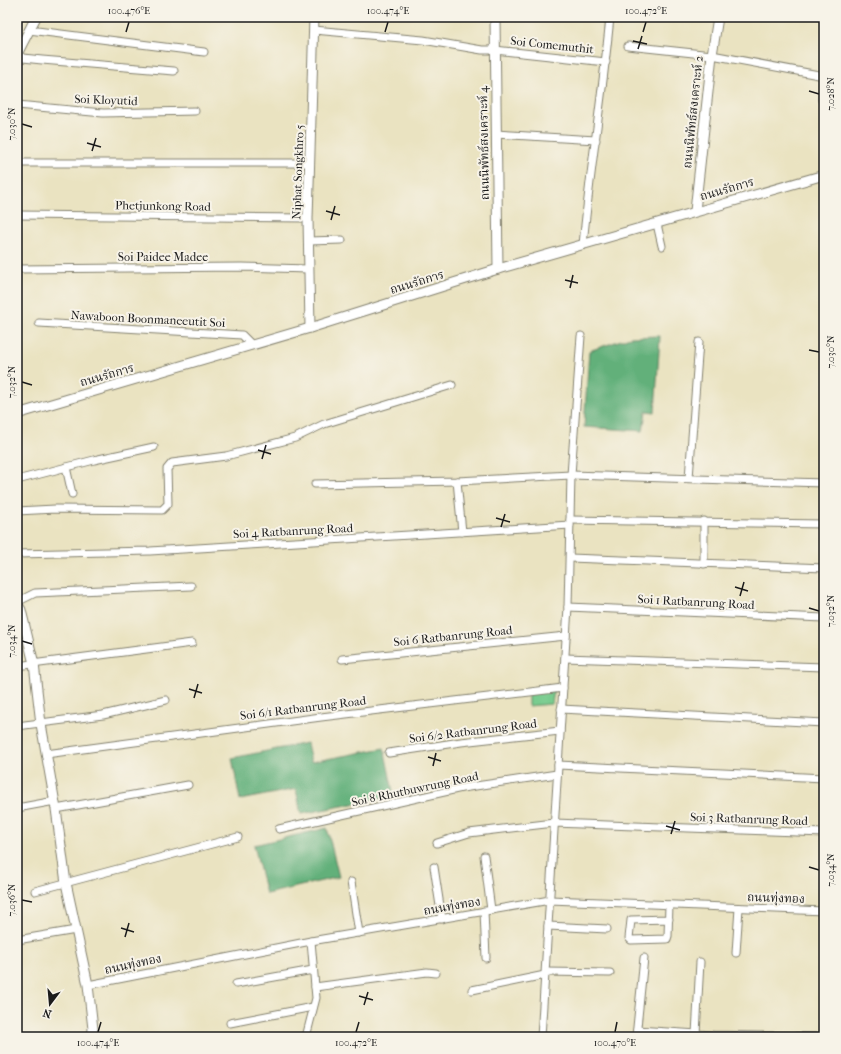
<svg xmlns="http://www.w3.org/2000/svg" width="841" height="1054" viewBox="0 0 841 1054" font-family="'IM FELL French Canon','Noto Serif Thai',serif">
  <rect width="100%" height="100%" fill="#f7f3e8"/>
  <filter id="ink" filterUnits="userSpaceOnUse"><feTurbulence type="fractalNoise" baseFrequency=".025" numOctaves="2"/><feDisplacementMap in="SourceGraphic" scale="8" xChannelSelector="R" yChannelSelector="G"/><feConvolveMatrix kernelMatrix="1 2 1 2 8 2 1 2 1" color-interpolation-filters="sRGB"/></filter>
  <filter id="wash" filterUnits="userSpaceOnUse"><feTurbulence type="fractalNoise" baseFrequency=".012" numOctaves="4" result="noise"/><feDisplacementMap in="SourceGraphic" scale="16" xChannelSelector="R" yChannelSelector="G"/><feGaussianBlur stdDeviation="0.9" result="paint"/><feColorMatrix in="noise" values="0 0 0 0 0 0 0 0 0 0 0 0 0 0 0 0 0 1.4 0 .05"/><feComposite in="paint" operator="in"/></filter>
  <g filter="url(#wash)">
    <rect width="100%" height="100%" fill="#eae3c1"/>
    <path fill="#79cc8f" stroke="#4a7456" d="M554,690L552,704L528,706V693Z"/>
    <g fill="#62b07a" stroke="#3f664b">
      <path d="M660,336L655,412L646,411L643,431L584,427L589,351L630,337Z"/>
      <path d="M307,743L311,762L384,748L394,796L301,814L296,789L240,800L232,758Z"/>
      <path d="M327,828L339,877L266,894L254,845Z"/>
    </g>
  </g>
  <g filter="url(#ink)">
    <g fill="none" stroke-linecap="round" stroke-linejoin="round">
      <defs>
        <g id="minor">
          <path d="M29,30L204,52"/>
          <path d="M314,30L423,40L482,50H495L606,62"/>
          <path d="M628,46L712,55L824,76"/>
          <path d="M17,54L23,58L42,60L174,71"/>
          <path d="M823,76L822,100L824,102"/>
          <path d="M17,105L103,113L195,111"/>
          <path d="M496,134L596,140"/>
          <path d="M17,163H310"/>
          <path d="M17,215L308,218"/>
          <path d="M657,224L662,246"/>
          <path d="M309,241L342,240"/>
          <path d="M583,245C590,169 603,93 610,17"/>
          <path d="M17,269L242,267L308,269"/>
          <path d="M39,323L242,335L252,345"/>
          <path d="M66,467L72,494"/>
          <path d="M689,478L699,342"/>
          <path d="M17,480L94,460L154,447"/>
          <path d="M457,481L462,532"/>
          <path d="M315,484L457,481L571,475L824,483"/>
          <path d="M17,511L55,509L162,510L168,504L167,469L172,463L226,456L295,438L324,424L452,385"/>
          <path d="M570,520L824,524"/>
          <path d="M17,554L150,551L570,525"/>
          <path d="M570,558L824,568"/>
          <path d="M704,564V521"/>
          <path d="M17,602L35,593L191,586"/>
          <path d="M568,607L824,618"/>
          <path d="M565,658L824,667"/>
          <path d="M342,659L566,636"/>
          <path d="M17,666L192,643"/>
          <path d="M561,709L824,723"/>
          <path d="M17,726L103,715L166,700"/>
          <path d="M389,753L461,742L560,731"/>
          <path d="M46,754L321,717L563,688"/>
          <path d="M558,765L824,778"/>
          <path d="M17,808L55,801"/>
          <path d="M56,809L188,785"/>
          <path d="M279,829L462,788L557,774"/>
          <path d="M437,843L469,833L554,823L824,833"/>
          <path d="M484,856L491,910"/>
          <path d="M434,867L442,919"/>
          <path d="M351,882L359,933"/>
          <path d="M35,891L238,837"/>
          <path d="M484,911L486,958"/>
          <path d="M669,919L631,920L629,938L631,940L667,939L668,936L669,905"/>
          <path d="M548,926L607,929"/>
          <path d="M17,940L76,930"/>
          <path d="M736,953L739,908"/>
          <path d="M546,972L610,973"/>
          <path d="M236,984L313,970"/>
          <path d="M88,985L311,941L550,900L824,911"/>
          <path d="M315,987L427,972L436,973"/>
          <path d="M472,990L545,975"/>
          <path d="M230,1023L313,1007"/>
          <path d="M637,1030L713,1035L824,1037"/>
          <path d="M696,1034L700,962"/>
          <path d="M306,1037L316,998L311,941"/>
          <path d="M541,1037L568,607L571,475L581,336"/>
          <path d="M636,1037L644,958"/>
        </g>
        <g id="tertiary">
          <path d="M495,17L498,269"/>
          <path d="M17,54L36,17"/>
          <path d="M695,211L712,55L718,17"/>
          <path d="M310,328L308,218L314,17"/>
          <path d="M17,414L310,328L498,269L824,175"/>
          <path d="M17,603L21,610L34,664L41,724L56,809L66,883L88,985L93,1029L92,1037"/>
        </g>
      </defs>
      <use href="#minor" stroke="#83806e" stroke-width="9"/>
      <use href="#tertiary" stroke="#83806e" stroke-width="11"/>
      <use href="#minor" stroke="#fff" stroke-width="7"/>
      <use href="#tertiary" stroke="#fff" stroke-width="9"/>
    </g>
  </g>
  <path fill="none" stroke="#1c1c1c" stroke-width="1.5" d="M126,32L129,22M385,32L388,22M643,32L646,22M633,41L647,44M638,49L642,36M809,91L819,94M22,124L32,127M87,143L101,147M92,151L96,138M326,211L340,215M331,220L335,206M565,280L578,283M570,288L573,275M809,350L819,352M22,382L32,385M258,450L271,454M262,459L266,445M496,518L510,522M501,527L505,514M735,587L748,591M740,596L744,582M809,608L819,611M22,641L32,644M189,689L202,693M194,698L198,684M428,757L441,761M433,766L436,753M666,826L680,830M671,834L675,821M809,867L819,870M22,900L32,902M121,928L134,932M125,937L129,923M359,996L373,1000M364,1005L368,992M98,1032L101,1022M356,1032L359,1022M615,1032L617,1022"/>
  <g text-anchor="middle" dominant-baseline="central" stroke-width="4" stroke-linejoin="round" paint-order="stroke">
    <g font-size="12" fill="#1c1c1c" stroke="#f7f3e8">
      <text transform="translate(552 45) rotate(6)">Soi Comemuthit</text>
      <text transform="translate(106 100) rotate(2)">Soi Kloyutid</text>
      <text transform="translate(693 112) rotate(-84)">ถนนนิพัทธ์สงเคราะห์ 2</text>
      <text transform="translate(484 143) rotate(-91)">ถนนนิพัทธ์สงเคราะห์ 4</text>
      <text transform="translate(298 172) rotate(-88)">Niphat Songkhro 5</text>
      <text transform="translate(727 189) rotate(-16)">ถนนรัถการ</text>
      <text transform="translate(163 206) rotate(1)">Phetjunkong Road</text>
      <text x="163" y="257">Soi Paidee Madee</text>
      <text transform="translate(417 282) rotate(-17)">ถนนรัถการ</text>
      <text transform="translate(148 319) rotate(3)">Nawaboon Boonmaneeutit Soi</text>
      <text transform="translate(107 375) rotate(-16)">ถนนรัถการ</text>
      <text transform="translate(293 531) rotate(-3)">Soi 4 Ratbanrung Road</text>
      <text transform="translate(696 602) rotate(3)">Soi 1 Ratbanrung Road</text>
      <text transform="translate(453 636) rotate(-6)">Soi 6 Ratbanrung Road</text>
      <text transform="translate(303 708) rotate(-7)">Soi 6/1 Ratbanrung Road</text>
      <text transform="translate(473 731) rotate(-7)">Soi 6/2 Ratbanrung Road</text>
      <text transform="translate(415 789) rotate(-12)">Soi 8 Rhutbuwrung Road</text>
      <text transform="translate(749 819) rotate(2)">Soi 3 Ratbanrung Road</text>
      <text transform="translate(776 898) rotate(2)">ถนนทุ่งทอง</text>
      <text transform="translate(452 906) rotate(-10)">ถนนทุ่งทอง</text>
      <text transform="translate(133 964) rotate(-12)">ถนนทุ่งทอง</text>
    </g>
  </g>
  <rect width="841" height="1054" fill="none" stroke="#f7f3e8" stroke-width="44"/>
  <g transform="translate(50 1004) rotate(196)" stroke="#f7f3e8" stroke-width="3" paint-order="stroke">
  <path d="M0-3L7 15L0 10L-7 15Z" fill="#1c1c1c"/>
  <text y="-6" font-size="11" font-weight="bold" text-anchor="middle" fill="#1c1c1c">N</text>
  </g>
  <rect x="22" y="22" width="797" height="1010" fill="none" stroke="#1c1c1c" stroke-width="1.5"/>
  <g font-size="10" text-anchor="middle" fill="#1c1c1c">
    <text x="129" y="14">100.476°E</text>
    <text x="388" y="14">100.474°E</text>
    <text x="646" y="14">100.472°E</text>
    <text transform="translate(830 94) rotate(-90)" y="4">7.028°N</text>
    <text transform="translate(11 124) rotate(-90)" y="4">7.030°N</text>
    <text transform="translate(830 352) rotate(-90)" y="4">7.030°N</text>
    <text transform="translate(11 382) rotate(-90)" y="4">7.032°N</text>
    <text transform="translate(830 611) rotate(-90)" y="4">7.032°N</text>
    <text transform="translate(11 641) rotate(-90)" y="4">7.034°N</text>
    <text transform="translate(830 870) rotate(-90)" y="4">7.034°N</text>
    <text transform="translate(11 900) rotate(-90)" y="4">7.036°N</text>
    <text x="98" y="1046">100.474°E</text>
    <text x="356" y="1046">100.472°E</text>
    <text x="615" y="1046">100.470°E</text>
  </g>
</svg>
